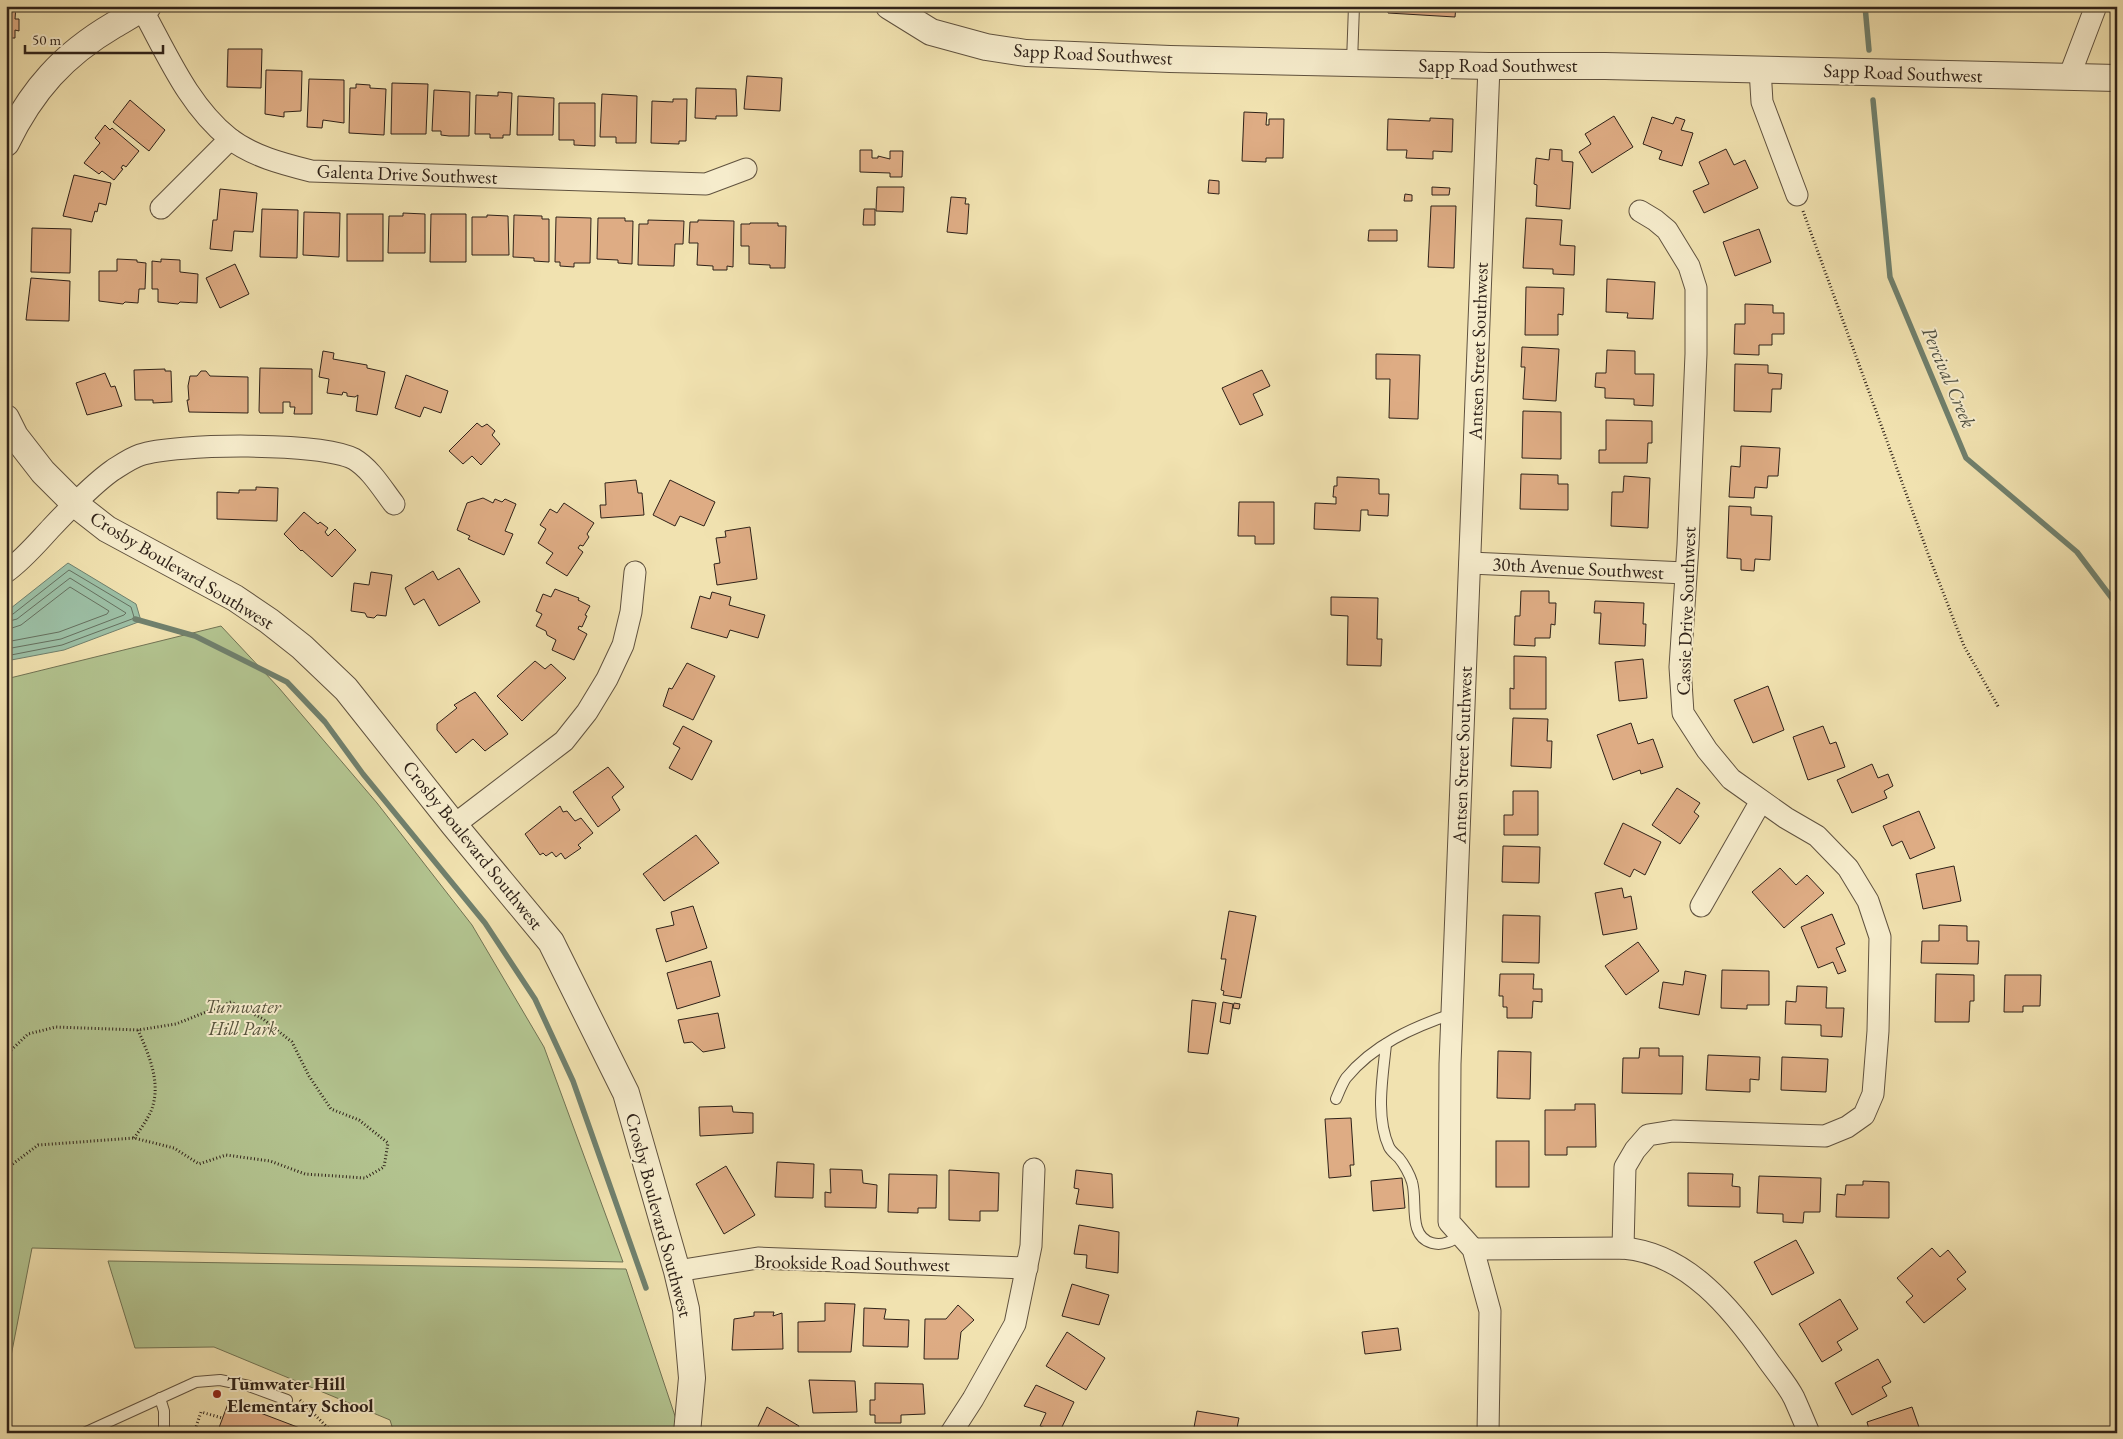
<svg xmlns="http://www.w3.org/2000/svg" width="2123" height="1439" viewBox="0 0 2123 1439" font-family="'EB Garamond',serif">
  <rect width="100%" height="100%" fill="#f1e2b0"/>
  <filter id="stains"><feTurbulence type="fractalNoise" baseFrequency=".004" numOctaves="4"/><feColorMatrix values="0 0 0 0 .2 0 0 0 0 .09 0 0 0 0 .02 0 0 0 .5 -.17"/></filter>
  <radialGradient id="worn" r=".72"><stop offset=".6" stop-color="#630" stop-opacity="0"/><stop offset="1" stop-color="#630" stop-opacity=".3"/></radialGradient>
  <g fill="#b3c490" stroke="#717354">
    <path d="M221,626L279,688L377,803L472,925L544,1047L623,1262L32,1248L6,1382V679Z"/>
    <path d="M108,1261L626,1269L679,1428L678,1433H394L390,1420L214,1347L135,1348Z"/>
  </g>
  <path fill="#9cbfa5" stroke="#70806d" d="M68,563L136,604L141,621L64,650L6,661V612Z"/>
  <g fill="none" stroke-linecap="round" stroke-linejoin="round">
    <g stroke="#66705f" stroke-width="1">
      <path d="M6,616L13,614L69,570L131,607L134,617L132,619L62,645L6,656"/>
      <path d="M6,622L17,619L70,578L126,613L124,615L61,639L6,649"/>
      <path d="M6,630L21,625L70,587L109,611L107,614L59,632L6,642"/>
    </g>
    <g stroke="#70806d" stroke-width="5.5">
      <path d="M1865,6L1869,50"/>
      <path d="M1873,100L1890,277L1966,458L2077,552L2117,605"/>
      <path d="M135,619L195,636L287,682L325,722L363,774L485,923L535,999L573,1081L646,1288"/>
      <path d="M2113,1433L2117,1423"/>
    </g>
  </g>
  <g fill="#deac84" stroke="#2f2219">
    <path d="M6,6H16L15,19H19V31L15,30V38H6Z"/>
    <rect x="1244" y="6" width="39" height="3"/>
    <path d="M1388,6H1456L1455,17L1388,13Z"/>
    <path d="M228,49H262L261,88L227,87Z"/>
    <path d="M266,70L302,71L301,111L284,112V117L265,114Z"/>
    <path d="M747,76L782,78L780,111L744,109Z"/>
    <path d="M309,79L344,80V123L323,120L322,128L307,127Z"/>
    <path d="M392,83L428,84L426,134H391Z"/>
    <path d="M356,84L370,85V88L386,89L384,135L349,133L350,88H356Z"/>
    <path d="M696,88L736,89L737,116H716V119L695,118Z"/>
    <path d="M434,90L470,92L469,136H449L441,135V131H432Z"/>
    <path d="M498,92L512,93L510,135H503V138H490V134H475L476,95L498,96Z"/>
    <path d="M602,94L637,96L636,143H616V137H600Z"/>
    <path d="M518,96L554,98L553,135H517Z"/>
    <path d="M673,99H687L686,141H679V144L651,143L652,101L673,102Z"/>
    <path d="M130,100L165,130L149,151L113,122Z"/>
    <path d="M559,103H595V146L574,145V140H559Z"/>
    <path d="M1244,112L1267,113L1266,125H1269V119H1284L1283,158H1266V162L1242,161Z"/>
    <path d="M1614,116L1633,147L1592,173L1579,152L1591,144L1585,134Z"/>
    <path d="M1652,117L1673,124L1676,117L1685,120L1681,130L1693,133L1682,166L1659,159L1662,151L1643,144Z"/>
    <path d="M1430,118L1453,119L1452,152L1433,151V159L1406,158L1407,150H1387L1388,119L1430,121Z"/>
    <path d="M105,125L110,130L112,128L139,151L126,167L123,165L121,168L123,169L114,180L102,171L99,174L84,163L100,143L95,138Z"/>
    <path d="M1550,149L1562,150V161L1573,162L1570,209L1536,206L1537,185L1534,184L1536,158L1549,160Z"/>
    <path d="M1726,149L1734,165L1745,160L1758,188L1704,213L1693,191L1709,184L1699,162Z"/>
    <path d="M860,150H872V158H878V156L890,159V151H903L902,177H890V173L860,172Z"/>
    <path d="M74,175L111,183L106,205L99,203L97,212L95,211L92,222L63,216Z"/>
    <path d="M1209,180L1219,181V194L1208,193Z"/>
    <path d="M877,187H904L903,212L876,211Z"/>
    <path d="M1432,187L1450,188L1449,195H1432Z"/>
    <path d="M220,189L257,193L253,232L234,231L232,251L210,249L213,220H217Z"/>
    <path d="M1405,194L1412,195V201H1404Z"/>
    <path d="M951,197L966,198L965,204H969L967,234L947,232Z"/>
    <path d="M1431,206H1456L1454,268L1428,267Z"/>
    <path d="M262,209L298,210L297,258L260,257Z"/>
    <path d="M864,209H875V225H863Z"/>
    <path d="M304,212L340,213L339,257L303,255Z"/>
    <path d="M403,213L425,214V253H388L389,216H403Z"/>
    <rect x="347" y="214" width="36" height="47"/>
    <path d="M431,214H466V262H430Z"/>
    <path d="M487,215L508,216L509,255H472V217H487Z"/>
    <path d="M514,215L542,216V219H549V262L534,261V258L513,257Z"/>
    <path d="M556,217L591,218L590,263H574V267L560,266V262H555Z"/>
    <path d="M598,218H625V221H633L632,264L618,263V260L597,259Z"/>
    <path d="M1526,218L1562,220L1560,245L1575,246L1574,275L1553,274V269L1523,268Z"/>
    <path d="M648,220L684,221L683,244H675L674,266L638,265L639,224H648Z"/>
    <path d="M698,220L734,221L733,267L727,266V270H713V266L697,265L698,243H689L690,222H698Z"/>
    <path d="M750,223H778V226H786L785,268H770V265L749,264V246H741V224H750Z"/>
    <path d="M32,228L71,229L70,273L31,272Z"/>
    <path d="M1759,229L1771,262L1735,276L1723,242Z"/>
    <path d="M1369,230H1397V241H1368Z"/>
    <path d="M117,259L137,260V262L146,263L145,289H139L138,303L125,302L123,304L99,301V271H117Z"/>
    <path d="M161,259L180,260V272L198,274L197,303L180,302L178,304L158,302V289H152V261L161,262Z"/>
    <path d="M235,264L249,294L220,308L206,278Z"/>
    <path d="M31,278L70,281L69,321L26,320Z"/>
    <path d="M1607,279L1655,282L1653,319L1627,318L1628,313L1606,312Z"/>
    <path d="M1526,287L1564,288L1563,315L1558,314V335H1525Z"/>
    <path d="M1745,304L1773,305V313H1784V334H1772V345H1759V355L1734,354L1735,324H1745Z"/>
    <path d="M1522,347L1559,349L1556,401L1523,399L1525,367H1521Z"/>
    <path d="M1607,350L1635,351V374H1654L1653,406L1634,405V399L1605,398V388L1595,387L1596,373H1606Z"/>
    <path d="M323,351L334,353L333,359L367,365V368L385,372L377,415L356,411L358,395L355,397L347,396V393L343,392L342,395L327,393L329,379L319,377Z"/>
    <path d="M1376,354L1420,355L1418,419L1389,418L1390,379H1376Z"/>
    <path d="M1735,364L1768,365V373L1782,374L1781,389H1772L1771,412L1734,411Z"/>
    <path d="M260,368L312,369V414H294L295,407H290V402H283V413H260L259,411Z"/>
    <path d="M165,369V371H171L172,402L153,403V400H135L134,370Z"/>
    <path d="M1262,370L1270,386L1253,394L1263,415L1240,425L1222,388Z"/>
    <path d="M201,371H206L210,376L248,377V413L189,412L187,400H189L188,386L190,376H197Z"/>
    <path d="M105,373L111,387L115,386L122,406L87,415L76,383Z"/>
    <path d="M406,375L448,391L441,413L424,407L420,417L395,408Z"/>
    <path d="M1523,411L1561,412V459L1522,458Z"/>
    <path d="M1606,420L1652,421V443H1648L1647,463H1599V450H1606Z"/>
    <path d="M477,423L482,427L487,424L495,431L492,435L500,444L481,465L472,456L463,464L449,451Z"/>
    <path d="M1741,446L1780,448L1778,476H1768L1767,488L1755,487L1754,498L1729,497L1731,466L1740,467Z"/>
    <path d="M1521,474L1558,475V484H1568V510L1520,509Z"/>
    <path d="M1624,476L1650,478L1648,528L1611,526L1612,492H1623Z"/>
    <path d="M1337,477L1379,479V494H1389L1388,516L1368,515V510H1361L1360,531L1314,529L1315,503L1336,504V497H1333L1334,486H1337Z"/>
    <path d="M636,480L638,493H642L644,515L601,518L600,505H606L605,483Z"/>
    <path d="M670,480L715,502L704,526L680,516L675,526L653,515Z"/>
    <path d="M256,487L278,488L277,521L217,519V492L239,493V490H256Z"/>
    <path d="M483,498L493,503L495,499L502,502L505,499L516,504L505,531L513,534L504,555L468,539L470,536L457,530L467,503Z"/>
    <path d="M1239,502H1274V544H1255V536H1238Z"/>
    <path d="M564,503L594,523L587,534L589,537L583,546L580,545L578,548L583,552L567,576L546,563L553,553L538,543L546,529L540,525L550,509L557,513Z"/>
    <path d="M1729,506L1751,507V515L1772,516L1770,560L1755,559L1754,571L1741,570V559L1727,558Z"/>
    <path d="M304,512L318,524L320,522L328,528L325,532L328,536L335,529L356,550L332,577L302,550L301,551L284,534Z"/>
    <path d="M750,527L757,579L717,585L714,564L720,563L716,538L726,537L725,531Z"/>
    <path d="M459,568L480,602L439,626L424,599L414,605L405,588L433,571L438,580Z"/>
    <path d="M371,572L392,575L386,616L377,615L374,618L367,617L365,613L351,611L354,583L369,585Z"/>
    <path d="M555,589L579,598L578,600L590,606L585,615L587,616L582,627L579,626L578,629L587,634L574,660L552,650L556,640L547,635L546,631L536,626L542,614L536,611L543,594L551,597Z"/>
    <path d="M1521,591H1549V603H1556L1555,625L1551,624L1550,638H1535V646L1514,645L1515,616H1520Z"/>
    <path d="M712,592L731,597L729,605L765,615L758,638L730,630L727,638L691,628L700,596L710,599Z"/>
    <path d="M1331,597L1378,598L1377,639H1382L1381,666L1347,665L1348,616L1331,615Z"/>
    <path d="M1595,601L1644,603L1643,624H1646L1645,646L1599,644L1601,613H1594Z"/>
    <path d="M1514,656L1546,657V709H1510V688L1514,689Z"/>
    <path d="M1643,659L1647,698L1619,701L1615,662Z"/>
    <path d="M535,661L545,669L551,664L566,678L522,721L497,696Z"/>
    <path d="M687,663L715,676L693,720L663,706L669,688L672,689Z"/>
    <path d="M1768,686L1784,730L1753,743L1734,700Z"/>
    <path d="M475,692L508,734L485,751L473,739L456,753L437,730V724L457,708L454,705Z"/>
    <path d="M1513,718L1548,719L1547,741H1552L1551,768L1511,766Z"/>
    <path d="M1631,723L1638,744L1653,739L1663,767L1641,774L1640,770L1613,780L1597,735Z"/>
    <path d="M683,726L712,741L692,780L669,768L680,748L673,744Z"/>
    <path d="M1823,726L1830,744L1836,742L1845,767L1808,780L1793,737Z"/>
    <path d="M1872,764L1878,778L1888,774L1893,786L1884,791L1887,798L1852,813L1837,780Z"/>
    <path d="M608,767L624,787L612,797L620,810L598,827L573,792Z"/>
    <path d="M1677,788L1700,803L1694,812L1699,816L1680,844L1652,825Z"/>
    <path d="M1513,791H1538V835H1504V815H1513Z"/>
    <path d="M560,806L563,812L567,811L575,821L581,818L593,833L578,845L581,848L565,859L561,853L556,857L552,852L546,856L543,853L540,855L525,834Z"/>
    <path d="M1919,811L1935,848L1910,859L1902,841L1892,846L1883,826Z"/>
    <path d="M1623,823L1661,842L1645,875L1634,869L1630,877L1604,864Z"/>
    <path d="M696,835L719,863L664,901L643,874Z"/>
    <path d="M1503,846L1540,847L1539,883L1502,882Z"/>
    <path d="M1954,866L1961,901L1923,909L1916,874Z"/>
    <path d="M1780,868L1796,885L1807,875L1824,893L1784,928L1752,892Z"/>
    <path d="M1622,888L1624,898L1631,896L1637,929L1603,935L1595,893Z"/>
    <path d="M693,906L707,948L666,962L656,929L674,925L671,912Z"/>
    <path d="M1229,911L1256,916L1241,998L1223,995L1224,991L1221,990L1226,959H1221Z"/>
    <path d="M1832,914L1845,944L1836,948L1846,971L1838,974L1833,962L1818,968L1801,927Z"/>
    <path d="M1503,915L1540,916L1539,963L1502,962Z"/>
    <path d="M1939,925L1967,926V941H1979L1978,964L1921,963L1922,941H1939Z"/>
    <path d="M1638,942L1659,971L1626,995L1605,966Z"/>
    <path d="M711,961L720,996L677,1009L667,973Z"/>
    <path d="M1722,970L1769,971V1005H1747V1009L1721,1008Z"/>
    <path d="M1685,971L1706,975L1699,1015L1659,1008L1663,982L1683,985Z"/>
    <path d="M1500,974H1534L1533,989H1542V1002L1533,1001L1532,1018H1507V1007H1503V996H1499Z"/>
    <path d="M1936,974L1974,975V1001H1970L1969,1022H1935Z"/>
    <path d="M2005,975H2041L2040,1006H2023V1012H2004Z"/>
    <path d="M1797,986L1827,987L1826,1008H1844L1842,1037L1821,1036V1025L1785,1024L1786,1001L1796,1002Z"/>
    <path d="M1192,1000L1216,1003L1208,1054L1188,1052Z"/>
    <path d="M1223,1002L1233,1004L1230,1024L1220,1022Z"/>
    <path d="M1234,1003L1240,1004L1239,1009L1233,1008Z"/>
    <path d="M718,1013L725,1048L703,1052L692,1042L684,1043L678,1020Z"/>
    <path d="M1640,1048H1659V1056H1683L1682,1094L1622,1093L1623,1058H1639Z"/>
    <path d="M1498,1051L1531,1052L1530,1099L1497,1098Z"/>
    <path d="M1708,1055L1760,1057L1759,1080L1750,1079V1092L1706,1090Z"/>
    <path d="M1782,1057L1828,1059L1826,1092L1781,1090Z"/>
    <path d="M1575,1104H1595L1596,1147H1567V1155H1545V1110H1575Z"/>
    <path d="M732,1106L733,1112L753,1113V1133L700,1136L699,1107Z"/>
    <path d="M1351,1118L1354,1165H1350L1351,1176L1329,1178L1325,1119Z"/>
    <rect x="1496" y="1141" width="33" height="46"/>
    <path d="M777,1162L814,1164L813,1198L775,1197Z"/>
    <path d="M726,1166L755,1215L724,1234L696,1184Z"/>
    <path d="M830,1169L862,1170L863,1183L877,1185L876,1208L825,1207V1192L831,1193Z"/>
    <path d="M949,1170L999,1173L998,1211H980V1221L949,1220Z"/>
    <path d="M1076,1170L1112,1174L1113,1208L1076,1204L1079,1189L1074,1188Z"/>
    <path d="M1688,1173L1733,1174L1732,1186L1740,1187V1207L1688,1206Z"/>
    <path d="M889,1174L937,1175L936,1208H918V1213L888,1212Z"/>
    <path d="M1759,1176L1821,1178L1820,1212H1804L1803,1223L1783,1222V1214L1757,1213Z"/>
    <path d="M1402,1178L1405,1208L1373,1211L1371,1181Z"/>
    <path d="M1863,1181L1889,1182V1218L1836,1217L1837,1194L1845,1195L1846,1185H1863Z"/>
    <path d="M1079,1225L1119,1232L1118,1273L1086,1268L1087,1255L1074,1254Z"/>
    <path d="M1796,1240L1814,1273L1772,1295L1754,1262Z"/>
    <path d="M1932,1248L1940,1257L1948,1250L1966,1272L1957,1279L1966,1289L1924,1323L1906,1302L1913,1296L1897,1278Z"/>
    <path d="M1072,1284L1109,1295L1099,1325L1062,1316Z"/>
    <path d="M1840,1299L1858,1329L1837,1342L1842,1350L1822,1362L1799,1324Z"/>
    <path d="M825,1303L855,1304L851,1352H798V1322L825,1321Z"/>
    <path d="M958,1305L974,1320L961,1332L958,1359H924L925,1319H946Z"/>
    <path d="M864,1308L886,1309L884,1319L909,1320L908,1347L863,1346Z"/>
    <path d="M754,1312H774L773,1316L782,1313L783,1349L732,1350L734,1319L754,1316Z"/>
    <path d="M1398,1328L1401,1350L1365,1354L1362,1332Z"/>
    <path d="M1067,1332L1105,1358L1086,1390L1046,1366Z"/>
    <path d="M1878,1359L1891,1382L1882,1387L1887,1396L1852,1415L1835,1383Z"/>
    <path d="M809,1380L855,1381L857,1412L813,1413Z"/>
    <path d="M875,1383L923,1384L925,1414L901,1415V1423H875V1415H870V1400H875Z"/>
    <path d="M1036,1385L1074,1402L1059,1433L1040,1426L1046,1413L1024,1406Z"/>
    <path d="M229,1401L313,1433H217Z"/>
    <path d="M767,1407L799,1426L796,1433H755Z"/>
    <path d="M1912,1407L1920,1430L1918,1433H1870L1867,1422Z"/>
    <path d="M1197,1411L1239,1418L1236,1433H1193Z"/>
  </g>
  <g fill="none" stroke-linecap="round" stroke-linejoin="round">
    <defs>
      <g id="service">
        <path d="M1352,62L1354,6"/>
        <path d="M1386,1044C1383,1076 1375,1116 1389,1147C1391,1151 1396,1155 1399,1158C1404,1164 1410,1175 1412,1182C1418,1201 1407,1236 1432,1243C1443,1246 1452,1241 1461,1235"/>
        <path d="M1336,1099C1339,1092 1342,1084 1346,1078C1373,1045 1413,1027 1452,1014"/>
        <path d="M160,1398L164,1411V1433"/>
        <path d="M84,1433L196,1382L220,1380L249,1386L287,1400"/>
      </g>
      <g id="minor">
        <path d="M142,9C167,54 188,105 229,138C252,156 283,164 311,171L706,184L746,169"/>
        <path d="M1760,69L1762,102L1797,195"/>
        <path d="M2069,77L2096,6"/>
        <path d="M161,208L230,139"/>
        <path d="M1470,563L1685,573"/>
        <path d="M6,572C24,559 37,543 52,527C69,509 93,484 113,470C121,465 131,458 140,455C175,443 322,442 354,459C371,469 383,490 394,504"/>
        <path d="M454,825L564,741L587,712L607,679L623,645L631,612L635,572"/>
        <path d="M1701,906L1761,801"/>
        <path d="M1623,1248L1625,1167L1635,1150L1648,1135L1673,1131L1825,1136L1847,1127L1864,1115L1873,1094L1878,1031L1880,937L1868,901L1848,868L1817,836L1786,818L1731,779L1707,750L1683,713L1680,667L1688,545L1696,354V288L1689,266L1667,230L1655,220L1640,211"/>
        <path d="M1473,1249L1623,1248C1687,1253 1733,1310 1767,1359C1776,1372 1787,1384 1794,1398C1799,1409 1804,1421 1809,1433"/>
        <path d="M677,1271L758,1258L1027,1268"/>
        <path d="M951,1433L973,1399L1015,1324L1031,1246L1034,1169"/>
        <path d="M1488,1433L1490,1311L1473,1249L1449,1222L1450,1064L1489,66"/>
      </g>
      <g id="tertiary">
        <path d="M889,6L931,32L986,47L1026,53L1170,59L1489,66H1605L2117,78"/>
        <path d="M6,143C32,90 63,55 114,25C125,19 136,11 148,6"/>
        <path d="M6,418L15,436L43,472L75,504L107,529L235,598L269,621L302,647L346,689L454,825L551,942L626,1093L677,1271L686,1309L692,1378L687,1433"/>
      </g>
    </defs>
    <use href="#service" stroke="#60523f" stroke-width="12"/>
    <use href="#minor" stroke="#60523f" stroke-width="23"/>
    <use href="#tertiary" stroke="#60523f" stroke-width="28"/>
    <g stroke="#2f2219" stroke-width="3" stroke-dasharray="1 2.5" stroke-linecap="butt">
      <path d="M1803,211L1930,559L1964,646L1999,708"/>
      <path d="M6,1055L28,1034L56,1027L138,1030L176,1024L231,1002L263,1019L292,1042L309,1076L331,1109L359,1120L388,1143L384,1167L365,1178L305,1174L270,1161L226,1155L199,1164L174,1148L134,1138L38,1145L6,1169"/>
      <path d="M134,1138C140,1130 147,1120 151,1111C162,1084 149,1055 138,1030"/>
      <path d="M300,1400L333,1433"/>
      <path d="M194,1433L201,1412L222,1418"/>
    </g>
    <use href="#service" stroke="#f6eccc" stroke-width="10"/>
    <use href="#minor" stroke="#f6eccc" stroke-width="21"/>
    <use href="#tertiary" stroke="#f6eccc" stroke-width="26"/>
  </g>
  <circle fill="#8f2418" stroke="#f6eccc" stroke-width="2" cx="217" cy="1394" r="5"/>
  <g text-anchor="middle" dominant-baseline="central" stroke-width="4" stroke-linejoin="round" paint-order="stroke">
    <g font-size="19" fill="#2f2219" stroke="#f6eccc">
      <text transform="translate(1093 54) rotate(3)">Sapp Road Southwest</text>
      <text x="1498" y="65">Sapp Road Southwest</text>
      <text transform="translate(1903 73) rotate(2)">Sapp Road Southwest</text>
      <text transform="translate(407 174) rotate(2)">Galenta Drive Southwest</text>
      <text transform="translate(1478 351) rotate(-88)">Antsen Street Southwest</text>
      <text transform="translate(1578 568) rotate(3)">30th Avenue Southwest</text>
      <text transform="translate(182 570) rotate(31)">Crosby Boulevard Southwest</text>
      <text transform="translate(1686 611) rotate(-88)">Cassie Drive Southwest</text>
      <text transform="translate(1462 755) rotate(-88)">Antsen Street Southwest</text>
      <text transform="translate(473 845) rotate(51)">Crosby Boulevard Southwest</text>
      <text transform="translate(659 1215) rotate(75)">Crosby Boulevard Southwest</text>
      <text transform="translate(852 1263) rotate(1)">Brookside Road Southwest</text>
    </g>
    <g font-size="19" font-style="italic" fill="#57533d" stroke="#f6eccc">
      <text x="243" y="1006">Tumwater<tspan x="243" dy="22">Hill Park</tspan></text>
    </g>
    <g font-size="19" font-weight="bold" fill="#2f2219" stroke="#f6eccc" text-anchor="start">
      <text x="227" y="1383">Tumwater Hill<tspan x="227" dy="22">Elementary School</tspan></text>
    </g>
    <g font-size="20" font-style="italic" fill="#505143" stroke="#f6eccc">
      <text transform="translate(1949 377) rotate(67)">Percival Creek</text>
    </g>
  </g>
  <rect width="2123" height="1439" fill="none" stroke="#f1e2b0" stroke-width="25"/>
  <rect x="8" y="8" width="2108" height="1424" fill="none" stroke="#2f2219" stroke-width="2.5"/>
  <rect x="12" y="12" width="2098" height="1414" fill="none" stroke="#2f2219"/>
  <path d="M25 45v8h138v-8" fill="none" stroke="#2f2219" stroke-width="2.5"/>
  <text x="32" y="45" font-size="15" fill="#2f2219" stroke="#f6eccc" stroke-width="4" paint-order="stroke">50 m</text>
  <rect width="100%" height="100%" filter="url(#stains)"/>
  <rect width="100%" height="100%" fill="url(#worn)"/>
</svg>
